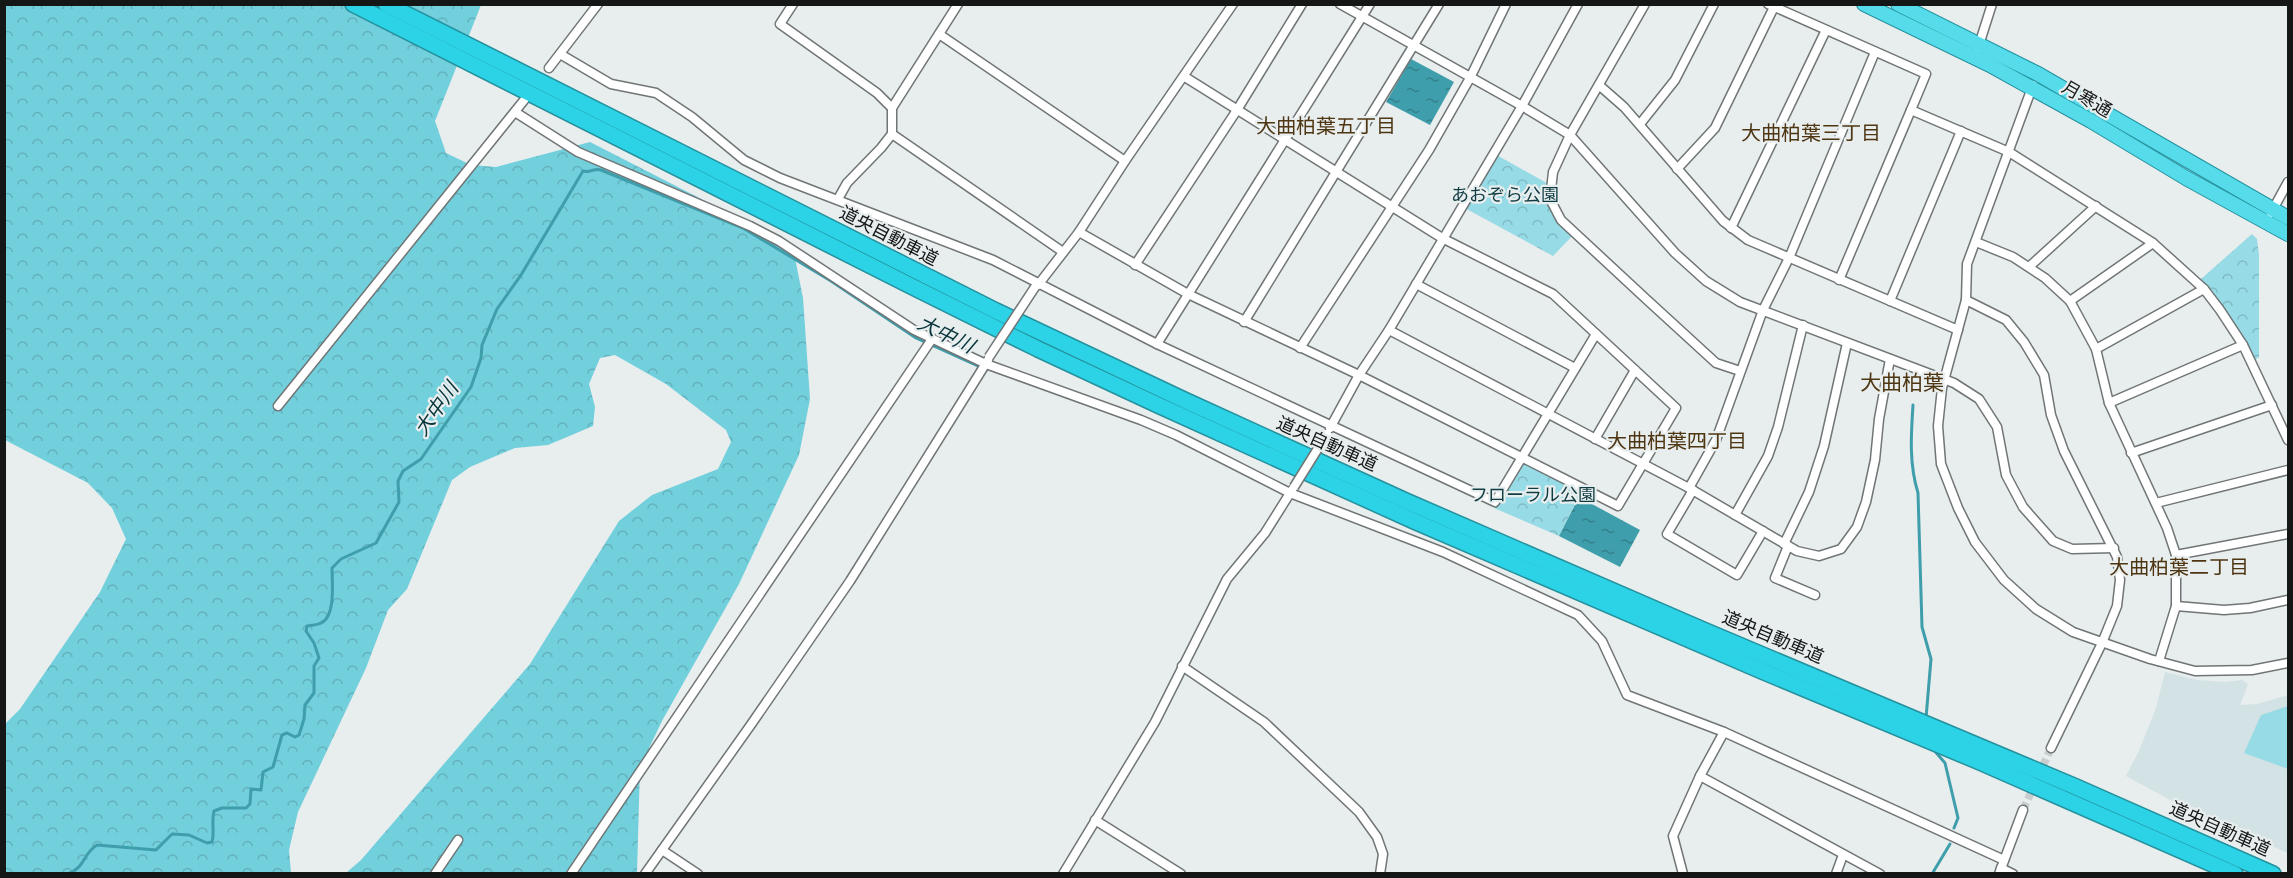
<svg xmlns="http://www.w3.org/2000/svg" width="2293" height="878" viewBox="0 0 2293 878" font-family="Arial,'Noto Sans JP',sans-serif">
  <defs>
    <pattern id="forest-crowns" width="20" height="18" patternUnits="userSpaceOnUse" patternTransform="scale(1.5)"><rect width="20" height="18" fill="#72cfdc"/><path d="M2 6a3 3 0 1 1 6 0M12 15a3 3 0 1 1 6 0" fill="none" stroke="#62b1bc"/></pattern>
    <pattern id="park-crowns" width="20" height="18" patternUnits="userSpaceOnUse" patternTransform="scale(1.5)"><rect width="20" height="18" fill="#96dbe5"/><path d="M2 6a3 3 0 1 1 6 0M12 15a3 3 0 1 1 6 0" fill="none" stroke="#80bbc4"/></pattern>
    <pattern id="water-ripples" width="26" height="14" patternUnits="userSpaceOnUse" patternTransform="scale(1.5)"><rect width="26" height="14" fill="#3e9eab"/><path d="M2 4q2-2 4 0t4 0M15 11q2-2 4 0t4 0" fill="none" stroke="#33808a"/></pattern>
  </defs>
  <rect width="100%" height="100%" fill="#e8edee"/>
  <path fill="#d3e2e4" d="M2165,672L2197,680L2225,682L2242,680L2248,684L2240,705L2257,704L2288,695V853L2196,814L2126,776L2139,751L2156,708Z"/>
  <path fill="url(#forest-crowns)" d="M5,5H481L435,121L446,153L471,165L496,167L590,142L760,229L794,253L803,298L810,399L799,455L739,584L662,721L640,767L637,873H346L361,860L530,664L619,521L652,495L718,469L731,442L726,430L666,384L615,355L600,358L589,384L595,407L593,426L548,445L515,448L470,467L452,480L407,589L388,610L366,668L298,812L289,850L291,873L5,874V724L20,709L100,592L126,539L112,508L88,483L5,440Z"/>
  <g fill="url(#park-crowns)">
    <path d="M1493,153L1552,186L1551,199L1575,233L1553,256L1461,206Z"/>
    <path d="M2252,234L2257,239L2259,255V357L2255,360L2240,331L2201,279Z"/>
    <path d="M1522,457L1583,488L1559,536L1494,508L1495,502Z"/>
  </g>
  <path fill="#96dbe5" d="M2288,706V769L2244,753L2261,715Z"/>
  <g fill="url(#water-ripples)">
    <path d="M1411,59L1454,82L1430,125L1386,102Z"/>
    <path d="M1579,497L1640,530L1620,567L1559,536Z"/>
  </g>
  <g fill="none" stroke-linecap="round" stroke-linejoin="round">
    <g stroke="#3e9eab" stroke-width="3">
      <path d="M1913,405C1911,435 1909,464 1918,493L1922,627L1931,659L1926,718"/>
      <path d="M1933,749L1945,763L1958,818L1954,828"/>
      <path d="M68,874C86,867 83,853 97,845L156,850L172,834L189,835L207,843L212,842C215,831 211,822 214,811L222,808H246L250,804L251,789L261,790L263,772L273,767L282,735L287,733L295,737L299,735L304,719L305,705L314,693V666L319,658L314,643L306,631L307,626C312,625 317,625 321,623C336,617 332,581 332,568L341,559L376,543L399,502L398,481L403,471L421,459L471,387L481,358L482,345L497,309L521,275L583,171C590,173 594,168 601,170L743,228L831,281L916,338L978,366"/>
      <path d="M1932,874L1950,844"/>
    </g>
    <path stroke="#c8cdce" stroke-width="8" stroke-dasharray="8 4" stroke-linecap="butt" d="M2023,810L2051,748"/>
    <defs>
      <g id="minor">
        <path d="M793,4L780,24L877,93L892,108"/>
        <path d="M1340,4L1522,106L1570,135L1675,253L1706,281L1740,302L1954,383L1979,399L1997,427L2006,475L2023,507L2053,541L2072,549L2114,548"/>
        <path d="M1645,4L1570,135L1553,172L1550,199L1561,220L1645,298L1716,363L1740,371"/>
        <path d="M1768,4L1926,74L1911,110L2009,152L2153,243L2204,289L2220,310L2243,345L2288,440"/>
        <path d="M939,34L1125,161"/>
        <path d="M1978,48L1992,4"/>
        <path d="M560,54L611,84L656,93L692,117L744,160L780,178L993,260L1157,344L1495,502L1596,334"/>
        <path d="M549,68L598,4"/>
        <path d="M2033,85L1967,264L1966,300L1942,388L1938,426L1941,464L1958,508L1975,542L2004,580L2036,609L2073,632L2150,659L2195,671L2252,670L2288,663"/>
        <path d="M1600,86L1624,107L1723,221L1748,240L1958,330"/>
        <path d="M515,112L578,152L750,226L779,241L914,330L986,364L1141,420L1176,435L1290,493L1443,552L1578,615L1602,641L1627,695L1724,732L2004,860"/>
        <path d="M1640,124L1675,80L1714,4"/>
        <path d="M892,134L1063,252"/>
        <path d="M1677,169L1715,128L1774,7"/>
        <path d="M838,199L847,183L881,148L892,134V108L958,4"/>
        <path d="M2271,213L2288,182"/>
        <path d="M1731,228L1826,30"/>
        <path d="M1079,232L1188,294L1359,375L1618,506L1676,408L1553,294L1442,238L1185,77"/>
        <path d="M1976,242L2013,257L2045,278L2070,301L2096,349L2109,403L2167,528L2176,555V606L2159,661"/>
        <path d="M1135,265L1237,110L1302,4"/>
        <path d="M2030,266L2096,206"/>
        <path d="M1839,280L1911,110"/>
        <path d="M1416,284L1575,368"/>
        <path d="M1038,285L1079,232L1125,161L1233,4"/>
        <path d="M1966,300L2006,320L2024,342L2044,375L2051,415L2064,451L2117,557L2120,580L2117,606L2102,643L2051,748"/>
        <path d="M1890,301L1961,131"/>
        <path d="M2070,301L2153,243"/>
        <path d="M1244,322L1439,4"/>
        <path d="M1389,330L1689,488L1797,551L1819,556L1841,549L1857,527L1866,502L1875,460L1879,419L1890,359"/>
        <path d="M1157,344L1370,4"/>
        <path d="M1300,348L1429,150L1470,78L1506,4"/>
        <path d="M2096,349L2204,289"/>
        <path d="M2109,403L2243,345"/>
        <path d="M278,406L525,99"/>
        <path d="M1330,428L1359,375L1389,330L1522,106L1578,4"/>
        <path d="M1595,439L1635,370"/>
        <path d="M2131,453L2272,405"/>
        <path d="M1689,488L1716,440L1763,310L1789,258L1875,52"/>
        <path d="M1693,490L1667,534L1737,575L1763,531"/>
        <path d="M2156,503L2288,470"/>
        <path d="M1735,515L1768,456L1778,427L1803,325"/>
        <path d="M1784,544L1809,492L1824,446L1847,343"/>
        <path d="M1788,546L1775,578L1815,595"/>
        <path d="M2176,555L2288,534"/>
        <path d="M2176,606L2224,610L2250,608L2288,600"/>
        <path d="M1182,666L1264,722L1359,812L1377,837L1383,854L1380,874"/>
        <path d="M1700,776L1880,874"/>
        <path d="M1095,820L1181,874"/>
        <path d="M2001,868L2013,874"/>
        <path d="M435,874L458,840"/>
        <path d="M571,874L932,339"/>
        <path d="M645,874L662,850"/>
        <path d="M698,874L662,850L750,726L850,581L988,360"/>
        <path d="M1063,874L1155,722L1227,579L1265,533L1292,490"/>
        <path d="M1683,874L1673,836L1700,776L1724,732"/>
        <path d="M1836,874L1843,855"/>
        <path d="M1999,874L2023,810"/>
      </g>
      <g id="trunk">
        <path d="M1864,4L1990,65L2091,121L2186,178L2288,234"/>
        <path d="M1898,4L2038,74L2288,218"/>
      </g>
      <g id="motorway">
        <path d="M353,4L911,286L1038,349L1158,405L1414,521L1762,671L1980,762L2235,874"/>
        <path d="M386,4L996,311L1184,400L1408,502L1703,630L2076,787L2273,874"/>
      </g>
    </defs>
    <use href="#minor" stroke="#707576" stroke-width="11"/>
    <use href="#trunk" stroke="#24919d" stroke-width="16"/>
    <use href="#motorway" stroke="#24919d" stroke-width="18"/>
    <use href="#minor" stroke="#fff" stroke-width="8"/>
    <use href="#trunk" stroke="#56dbea" stroke-width="14"/>
    <use href="#motorway" stroke="#2cd2e5" stroke-width="15"/>
    <defs>
      <g id="minor-bridge">
        <path d="M989,357L1035,287"/>
        <path d="M1294,487L1327,434"/>
      </g>
    </defs>
    <use href="#minor-bridge" stroke="#707576" stroke-width="11" stroke-linecap="butt"/>
    <use href="#minor-bridge" stroke="#fff" stroke-width="8"/>
  </g>
  <g text-anchor="middle" dominant-baseline="central" stroke-width="4.5" stroke-linejoin="round" paint-order="stroke">
    <g font-size="18" fill="#151717" stroke="#e8edee">
      <text transform="translate(2087 99) rotate(30)">月寒通</text>
      <text transform="translate(889 236) rotate(27)">道央自動車道</text>
      <text transform="translate(1327 444) rotate(24)">道央自動車道</text>
      <text transform="translate(1773 637) rotate(23)">道央自動車道</text>
      <text transform="translate(2220 829) rotate(24)">道央自動車道</text>
    </g>
    <g font-size="18" fill="#0f3c42" stroke="#e8edee">
      <text x="1505" y="195">あおぞら公園</text>
      <text x="1533" y="495">フローラル公園</text>
    </g>
    <g font-size="20" fill="#4e3613" stroke="#e8edee">
      <text x="1326" y="126">大曲柏葉五丁目</text>
      <text x="1811" y="133">大曲柏葉三丁目</text>
      <text x="1677" y="441">大曲柏葉四丁目</text>
      <text x="2179" y="567">大曲柏葉二丁目</text>
    </g>
    <g font-size="20" font-style="italic" fill="#08363c" stroke="#e8edee">
      <text transform="translate(946 334) rotate(26)">大中川</text>
      <text transform="translate(436 409) rotate(-55)">大中川</text>
    </g>
    <g font-size="21" fill="#4e3613" stroke="#e8edee">
      <text x="1902" y="382">大曲柏葉</text>
    </g>
  </g>
  <rect width="2293" height="878" fill="none" stroke="#151717" stroke-width="12"/>
</svg>
